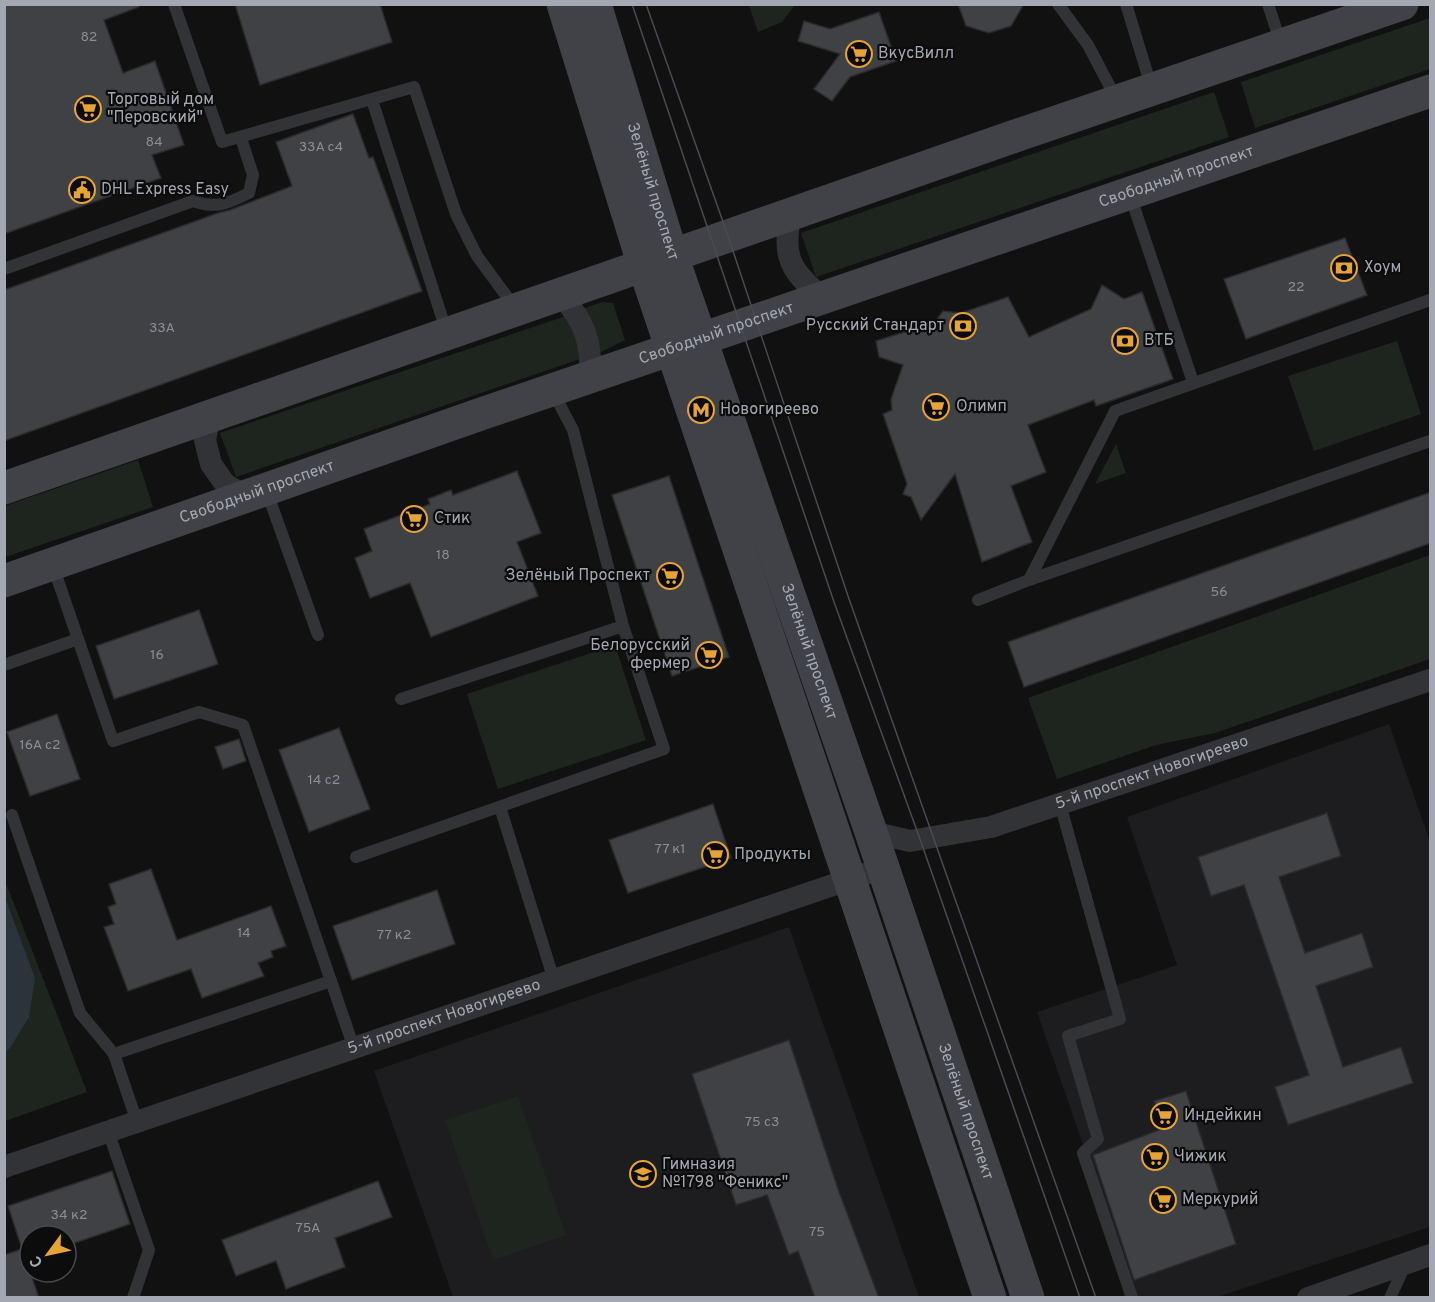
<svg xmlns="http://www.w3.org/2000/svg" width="1435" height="1302" viewBox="0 0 1435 1302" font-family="Overpass,sans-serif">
  <rect width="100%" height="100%" fill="#111112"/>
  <g fill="#1d1d1f">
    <path d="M1389,724L1430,842V1227L1217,1297H1136L1037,1012L1177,965L1127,817Z"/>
    <path d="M789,927L919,1297H453L374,1071Z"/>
  </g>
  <g fill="#1e251e">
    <path d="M749,5V4L795,5L782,22L758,32Z"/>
    <path d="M1430,18V69L1255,128L1241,82Z"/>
    <path d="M1214,92L1229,137L816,277L801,233Z"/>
    <path d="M602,302L613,303L625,340L599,353L582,309Z"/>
    <path d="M566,316L578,336L580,359L236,477L220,433Z"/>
    <path d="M1397,341L1421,414L1314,451L1288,376Z"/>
    <path d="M1116,444L1126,473L1095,484Z"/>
    <path d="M138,460L153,507L5,557V506Z"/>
    <path d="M1430,555V659L1215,733L1156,745L1057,779L1028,698Z"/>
    <path d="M615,645L646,740L498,789L467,694Z"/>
    <path d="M4,878L87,1092L5,1121H4Z"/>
    <path d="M518,1096L566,1235L493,1260L445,1120Z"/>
  </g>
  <path fill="#2b343a" d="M4,895L35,978L29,1017L10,1048L5,1052Z"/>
  <g fill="#404145" stroke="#2b2b2e" stroke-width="1.5">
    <path d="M4,4H139V7L104,20L123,73L155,61L184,145L152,155L161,178L4,234Z"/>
    <path d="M235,4H380L392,42L260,85Z"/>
    <path d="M958,4H1024L1011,26L989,33L966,26Z"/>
    <path d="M879,12L896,61L850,77L832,101L814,89L840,54L798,41L804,21L830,29Z"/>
    <path d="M353,114L369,158L373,157L422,291L4,441V290L218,213L230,210L292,186L276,142Z"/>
    <path d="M1345,238L1367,295L1246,339L1224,279Z"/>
    <path d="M1102,285L1124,299L1142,292L1173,379L1096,406L1094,400L1028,425L1046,472L1011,486L1032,542L982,562L955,474L921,520L911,497L903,494L907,484L883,414L892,410L891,399L903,365L879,357L876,341L935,322L943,311L961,313L1008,297L1029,337L1091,309Z"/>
    <path d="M517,471L541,533L517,542L538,596L431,637L410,583L370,598L355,558L372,551L364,529L430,504L428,499L451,490L453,495Z"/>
    <path d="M669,476L729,657L672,676L612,495Z"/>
    <path d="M1431,492V543L1024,687L1008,642Z"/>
    <path d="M199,610L218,664L114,699L96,646Z"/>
    <path d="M57,714L80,779L30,796L7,732Z"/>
    <path d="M339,728L370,809L309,832L279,750Z"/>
    <path d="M239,739L246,761L223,769L215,747Z"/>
    <path d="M713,804L731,858L628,893L609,840Z"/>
    <path d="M1327,813L1341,856L1279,877L1305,953L1362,933L1373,967L1316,986L1343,1067L1401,1047L1413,1083L1288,1125L1275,1087L1309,1075L1244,885L1211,896L1198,857Z"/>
    <path d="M151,869L177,940L271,906L286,946L271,951L273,957L258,963L264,976L202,998L191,969L128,991L104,927L114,924L108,907L116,904L109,884Z"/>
    <path d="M437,890L455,944L352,980L333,926Z"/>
    <path d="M789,1040L838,1189L879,1298H815L798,1251L789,1255L767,1195L736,1205L692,1074Z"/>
    <path d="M1186,1091L1236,1244L1134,1280L1093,1155L1164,1128L1154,1101Z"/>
    <path d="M112,1171L130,1224L66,1246V1236H30V1258L26,1260L39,1298H4V1255L22,1249L8,1206Z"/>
    <path d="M378,1181L392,1217L335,1238L345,1267L286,1289L276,1261L236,1276L222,1240Z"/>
  </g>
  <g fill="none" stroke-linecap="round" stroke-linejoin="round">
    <g stroke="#323337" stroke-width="12">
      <path d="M174,4L222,142L414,87L456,214L477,256L516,309"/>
      <path d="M1058,4L1088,45L1117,100"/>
      <path d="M1126,4L1152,89"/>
      <path d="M1268,4L1281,44"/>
      <path d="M372,100L447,333"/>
      <path d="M1130,195L1193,382"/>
      <path d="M4,269L193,201C216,209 227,204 249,193L253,175L241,138"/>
      <path d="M553,392L573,430L623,626"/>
      <path d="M267,492L318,635"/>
      <path d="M53,566L113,741L199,712L243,725L354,1048"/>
      <path d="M1029,580L1115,411L1430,300"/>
      <path d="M978,600L1029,580L1430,441"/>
      <path d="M4,665L78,639"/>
      <path d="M1060,804L1120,1019L1068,1036L1098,1139L1083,1153L1132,1298"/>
      <path d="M500,807L554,980"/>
      <path d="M12,815L80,1013L114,1054L137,1122"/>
      <path d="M356,857L664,749L623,626L401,699"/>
      <path d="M114,1054L331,981"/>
      <path d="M108,1131L149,1250L133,1298"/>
      <path d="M1390,1298L1406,1263"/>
    </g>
    <g stroke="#323337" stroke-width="22">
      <path d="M791,215C781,256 791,272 823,298"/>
      <path d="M561,295C585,322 592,342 590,378"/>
      <path d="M210,416L205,440L211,464L225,484L246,496"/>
      <path id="s1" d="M871,832L910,841L991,827L1430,680"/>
      <path id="s2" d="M4,1167L883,868"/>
      <path d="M1308,1298L1430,1255"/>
    </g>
    <g stroke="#404247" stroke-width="33">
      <path d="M563,4L644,266L990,1298"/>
      <path id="s3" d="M595,4L672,256L871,832L1028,1298"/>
      <path d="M4,488L1024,133L1402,4"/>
      <path id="s4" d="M4,581L481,414L1430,91"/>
    </g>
    <g stroke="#494b50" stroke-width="1.5">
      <path d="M632,4L834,602L920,839L1080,1298"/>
      <path d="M646,4L728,236L848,596L1096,1298"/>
    </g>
  </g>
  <defs>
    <symbol id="supermarket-ring" viewBox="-11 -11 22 22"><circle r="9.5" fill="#0c0c0d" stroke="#e6a336" stroke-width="1.5"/><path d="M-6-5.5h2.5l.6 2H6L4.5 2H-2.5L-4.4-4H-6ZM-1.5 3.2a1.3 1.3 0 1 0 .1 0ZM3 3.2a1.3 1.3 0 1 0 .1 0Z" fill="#e6a336"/></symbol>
    <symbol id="civic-ring" viewBox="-11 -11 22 22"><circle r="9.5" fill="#0c0c0d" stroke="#e6a336" stroke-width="1.5"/><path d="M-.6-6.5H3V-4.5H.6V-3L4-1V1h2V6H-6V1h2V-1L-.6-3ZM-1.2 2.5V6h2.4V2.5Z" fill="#e6a336"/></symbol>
    <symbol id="bank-ring" viewBox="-11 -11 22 22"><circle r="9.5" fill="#0c0c0d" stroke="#e6a336" stroke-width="1.5"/><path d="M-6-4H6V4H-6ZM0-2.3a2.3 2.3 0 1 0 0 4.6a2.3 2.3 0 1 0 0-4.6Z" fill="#e6a336"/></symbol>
    <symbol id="metro-ring" viewBox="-11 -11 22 22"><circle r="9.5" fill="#0c0c0d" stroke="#e6a336" stroke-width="1.5"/><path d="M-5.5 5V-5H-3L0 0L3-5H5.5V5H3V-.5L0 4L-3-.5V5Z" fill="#e6a336"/></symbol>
    <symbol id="school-ring" viewBox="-11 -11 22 22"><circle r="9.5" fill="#0c0c0d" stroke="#e6a336" stroke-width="1.5"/><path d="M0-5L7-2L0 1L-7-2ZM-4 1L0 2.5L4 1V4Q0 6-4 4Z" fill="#e6a336"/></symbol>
  </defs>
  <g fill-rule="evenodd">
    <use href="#supermarket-ring" x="844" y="39" width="30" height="30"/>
    <use href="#supermarket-ring" x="73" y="94" width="30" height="30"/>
    <use href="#civic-ring" x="67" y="175" width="30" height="30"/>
    <use href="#bank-ring" x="1329" y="253" width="30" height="30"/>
    <use href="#bank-ring" x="948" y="311" width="30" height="30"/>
    <use href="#bank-ring" x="1110" y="326" width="30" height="30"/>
    <use href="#supermarket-ring" x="921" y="392" width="30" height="30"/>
    <use href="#metro-ring" x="686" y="395" width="30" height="30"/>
    <use href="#supermarket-ring" x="399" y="504" width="30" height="30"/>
    <use href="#supermarket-ring" x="655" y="561" width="30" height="30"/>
    <use href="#supermarket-ring" x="694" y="640" width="30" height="30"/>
    <use href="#supermarket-ring" x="700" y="840" width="30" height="30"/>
    <use href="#supermarket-ring" x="1149" y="1101" width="30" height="30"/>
    <use href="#supermarket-ring" x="1140" y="1142" width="30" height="30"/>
    <use href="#school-ring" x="628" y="1159" width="30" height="30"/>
    <use href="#supermarket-ring" x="1148" y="1185" width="30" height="30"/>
  </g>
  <g text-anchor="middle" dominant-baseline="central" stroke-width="4.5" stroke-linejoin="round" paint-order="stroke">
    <g font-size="14" fill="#8a8e97">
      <text x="89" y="37">82</text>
      <text x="154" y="142">84</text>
      <text x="321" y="147">33А с4</text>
      <text x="1296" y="287">22</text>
      <text x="162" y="328">33А</text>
      <text x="443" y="555">18</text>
      <text x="1219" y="592">56</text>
      <text x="157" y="655">16</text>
      <text x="40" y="745">16А с2</text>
      <text x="324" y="780">14 с2</text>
      <text x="670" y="849">77 к1</text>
      <text x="244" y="933">14</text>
      <text x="394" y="935">77 к2</text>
      <text x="762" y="1122">75 с3</text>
      <text x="69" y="1215">34 к2</text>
      <text x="308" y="1228">75А</text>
      <text x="817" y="1232">75</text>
    </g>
    <g font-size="16" fill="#a3a8b2" stroke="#0c0c0d" text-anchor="start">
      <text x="878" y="54">ВкусВилл</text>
      <text x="107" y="100">Торговый дом<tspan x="107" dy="18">"Перовский"</tspan></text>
      <text x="101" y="190">DHL Express Easy</text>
      <text x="1364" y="268">Хоум</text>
      <text x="944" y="326" text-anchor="end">Русский Стандарт</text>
      <text x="1144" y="341">ВТБ</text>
      <text x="956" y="407">Олимп</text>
      <text x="720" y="410">Новогиреево</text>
      <text x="434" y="519">Стик</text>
      <text x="650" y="576" text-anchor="end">Зелёный Проспект</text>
      <text x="690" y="646" text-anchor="end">Белорусский<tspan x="690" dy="18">фермер</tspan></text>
      <text x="734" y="855">Продукты</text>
      <text x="1184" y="1116">Индейкин</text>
      <text x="1174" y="1157">Чижик</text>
      <text x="662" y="1165">Гимназия<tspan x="662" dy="18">№1798 "Феникс"</tspan></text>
      <text x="1182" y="1200">Меркурий</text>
    </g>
    <g font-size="16" fill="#a3a8b2" stroke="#0c0c0d">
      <text stroke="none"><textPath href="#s4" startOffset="1240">Свободный проспект</textPath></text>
      <text stroke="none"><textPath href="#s3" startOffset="196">Зелёный проспект</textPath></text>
      <text stroke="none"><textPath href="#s4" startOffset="754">Свободный проспект</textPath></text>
      <text stroke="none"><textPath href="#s4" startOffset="268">Свободный проспект</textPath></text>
      <text stroke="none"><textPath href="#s3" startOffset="682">Зелёный проспект</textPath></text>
      <text stroke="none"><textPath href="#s1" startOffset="292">5-й проспект Новогиреево</textPath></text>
      <text stroke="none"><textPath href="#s2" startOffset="465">5-й проспект Новогиреево</textPath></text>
      <text stroke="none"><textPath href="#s3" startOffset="1168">Зелёный проспект</textPath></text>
    </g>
  </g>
  <rect width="1435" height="1302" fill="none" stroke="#a3a8b2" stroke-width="12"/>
  <g transform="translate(48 1254) rotate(237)"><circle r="28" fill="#0c0c0d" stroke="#484a4f" stroke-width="1.5"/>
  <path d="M0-4.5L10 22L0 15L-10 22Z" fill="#e6a336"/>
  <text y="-9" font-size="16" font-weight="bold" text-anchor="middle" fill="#a3a8b2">С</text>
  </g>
</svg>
